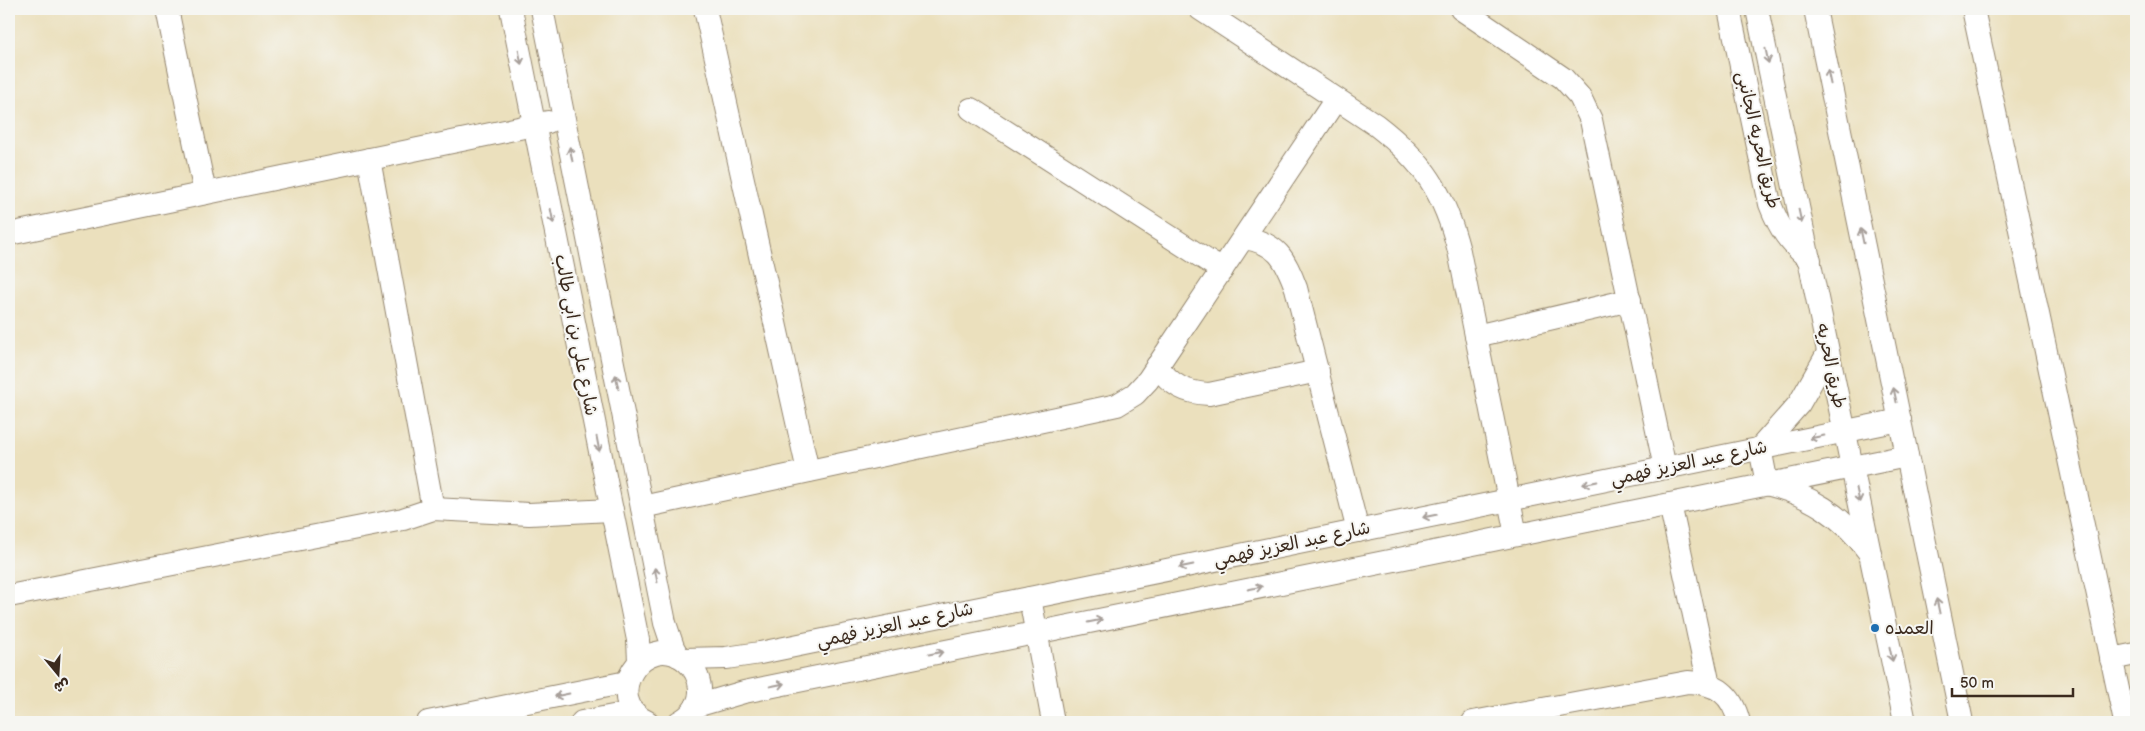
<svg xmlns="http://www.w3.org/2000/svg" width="2145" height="731" viewBox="0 0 2145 731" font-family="'Balsamiq Sans','Playpen Sans Arabic',sans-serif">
  <rect width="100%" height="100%" fill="#f6f6f2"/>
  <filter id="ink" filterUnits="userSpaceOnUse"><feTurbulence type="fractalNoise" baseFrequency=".02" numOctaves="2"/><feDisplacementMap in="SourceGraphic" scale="10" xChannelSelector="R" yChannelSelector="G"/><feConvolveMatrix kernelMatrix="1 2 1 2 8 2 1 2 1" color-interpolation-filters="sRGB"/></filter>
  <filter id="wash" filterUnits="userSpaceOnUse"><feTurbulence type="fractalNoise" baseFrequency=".0096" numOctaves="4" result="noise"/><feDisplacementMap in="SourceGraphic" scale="20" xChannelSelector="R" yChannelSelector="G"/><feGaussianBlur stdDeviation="1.12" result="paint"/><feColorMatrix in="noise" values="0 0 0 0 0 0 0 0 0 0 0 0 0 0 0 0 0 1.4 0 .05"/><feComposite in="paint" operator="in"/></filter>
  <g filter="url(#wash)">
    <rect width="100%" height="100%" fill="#ebe0bd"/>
  </g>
  <g filter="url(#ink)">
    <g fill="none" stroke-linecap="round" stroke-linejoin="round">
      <defs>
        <g id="minor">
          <path d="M167,9L205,193"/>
          <path d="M511,9L638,640L639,661"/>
          <path d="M542,9L665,623L673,647L678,656"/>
          <path d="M705,9L808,471"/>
          <path d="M1200,9L1376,125C1424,162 1444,192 1459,251L1516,535"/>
          <path d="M1461,9L1563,78L1580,97L1591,120L1665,468"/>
          <path d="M1729,9L1770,204C1780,230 1789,242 1810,260"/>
          <path d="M1757,9L1905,722"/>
          <path d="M1815,9L1962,722"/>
          <path d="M1973,9L2125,722"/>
          <path d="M971,109L1222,270"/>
          <path d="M369,159L433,509"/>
          <path d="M9,234L548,122"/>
          <path d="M1244,238C1277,243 1285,258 1296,288L1358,531"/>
          <path d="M1476,336L1630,300"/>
          <path d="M1828,353L1799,404L1760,448L1767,484C1810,495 1842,515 1868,551"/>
          <path d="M1157,366C1171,385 1185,393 1209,394L1318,371"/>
          <path d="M1670,504L1709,685"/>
          <path d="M642,507L1117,405L1135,394L1148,380L1336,99"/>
          <path d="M9,596L403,519L433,509L529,514L612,510"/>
          <path d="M1030,598L1053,722"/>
          <path d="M684,659L726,658L760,653L1900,420"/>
          <path d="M2111,659L2136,654"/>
          <path d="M696,706L744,692L1907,456"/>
          <path d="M428,722L627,682"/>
          <path d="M582,722L634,712"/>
          <path d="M648,722C598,700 645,627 686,661C694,668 699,677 700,688C701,703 692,715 679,722"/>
          <path d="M1473,722L1688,682C1717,683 1732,694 1739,722"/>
        </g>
      </defs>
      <use href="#minor" stroke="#93856e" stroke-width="24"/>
      <use href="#minor" stroke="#fff" stroke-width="22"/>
    </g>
    <defs><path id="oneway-shaft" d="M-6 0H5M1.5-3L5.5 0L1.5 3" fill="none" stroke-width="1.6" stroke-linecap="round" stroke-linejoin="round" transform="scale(1.25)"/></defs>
    <g stroke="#a79f9a">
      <use href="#oneway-shaft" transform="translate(1767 56) rotate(78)"/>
      <use href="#oneway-shaft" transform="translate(520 57) rotate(79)"/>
      <use href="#oneway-shaft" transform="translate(1829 77) rotate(-102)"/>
      <use href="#oneway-shaft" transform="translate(571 154) rotate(-101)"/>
      <use href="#oneway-shaft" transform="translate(552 216) rotate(79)"/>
      <use href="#oneway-shaft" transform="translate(1800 216) rotate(78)"/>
      <use href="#oneway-shaft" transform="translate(1862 236) rotate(-102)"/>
      <use href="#oneway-shaft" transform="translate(617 382) rotate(-101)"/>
      <use href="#oneway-shaft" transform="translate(1895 395) rotate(-102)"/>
      <use href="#oneway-shaft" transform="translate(1817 437) rotate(169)"/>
      <use href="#oneway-shaft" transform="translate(598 444) rotate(79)"/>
      <use href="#oneway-shaft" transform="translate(1590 483) rotate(168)"/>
      <use href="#oneway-shaft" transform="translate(1858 495) rotate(78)"/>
      <use href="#oneway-shaft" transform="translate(1430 516) rotate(168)"/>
      <use href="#oneway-shaft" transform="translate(1186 566) rotate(168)"/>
      <use href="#oneway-shaft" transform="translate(656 575) rotate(-101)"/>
      <use href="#oneway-shaft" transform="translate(1255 588) rotate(-11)"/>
      <use href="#oneway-shaft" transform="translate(1938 606) rotate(-102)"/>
      <use href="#oneway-shaft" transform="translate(1095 621) rotate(-11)"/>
      <use href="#oneway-shaft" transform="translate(936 653) rotate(-11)"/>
      <use href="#oneway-shaft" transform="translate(1891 654) rotate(78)"/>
      <use href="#oneway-shaft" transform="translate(777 685) rotate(-11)"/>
      <use href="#oneway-shaft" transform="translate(562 695) rotate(169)"/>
    </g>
  </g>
  <circle fill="#1f6fb2" stroke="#f6f6f2" stroke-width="2" cx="1875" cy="628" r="5"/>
  <g text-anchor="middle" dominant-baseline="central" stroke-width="4" stroke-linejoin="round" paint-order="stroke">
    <g font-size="18" fill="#3b2a1e" stroke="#f6f6f2">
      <text transform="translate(1758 140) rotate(77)">طريق الحريه الجانبى</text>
      <text transform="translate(576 335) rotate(79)">شارع على بن ابى طالب</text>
      <text transform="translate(1831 366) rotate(78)">طريق الحريه</text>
      <text transform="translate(1689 463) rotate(-12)">شارع عبد العزيز فهمي</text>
      <text transform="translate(1292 544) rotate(-12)">شارع عبد العزيز فهمي</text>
      <text transform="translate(895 625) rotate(-12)">شارع عبد العزيز فهمي</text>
    </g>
    <g font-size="18" fill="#3b2a1e" stroke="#f6f6f2" text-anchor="start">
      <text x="1885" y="628">العمده</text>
    </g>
  </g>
  <rect width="2145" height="731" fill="none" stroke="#f6f6f2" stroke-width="30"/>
  <g transform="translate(58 674) rotate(162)" stroke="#f6f6f2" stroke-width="4" paint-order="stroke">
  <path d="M0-4L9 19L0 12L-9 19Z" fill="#3b2a1e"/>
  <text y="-8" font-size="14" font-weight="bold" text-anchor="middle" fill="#3b2a1e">ش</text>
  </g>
  <path d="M1952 688v8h121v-8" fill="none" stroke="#3b2a1e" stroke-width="2.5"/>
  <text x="1960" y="688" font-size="15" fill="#3b2a1e" stroke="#f6f6f2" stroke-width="4" paint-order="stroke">50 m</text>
</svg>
